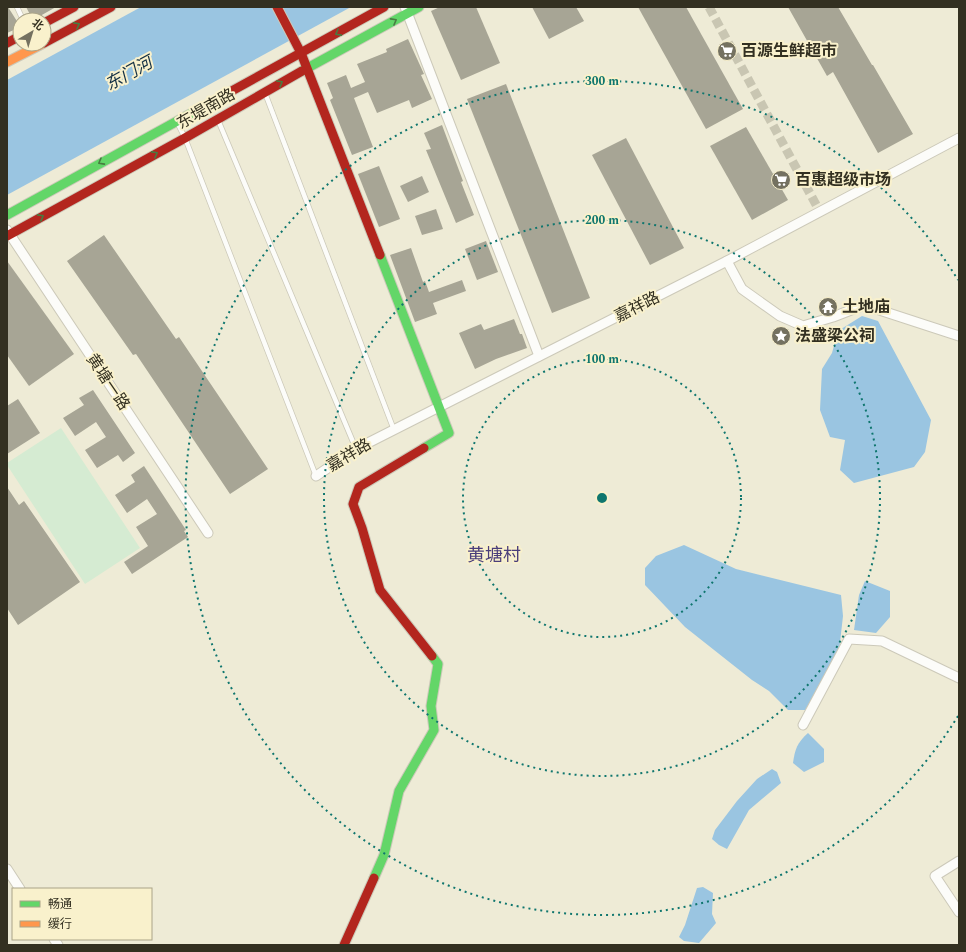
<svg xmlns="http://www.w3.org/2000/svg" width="966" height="952" viewBox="0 0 966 952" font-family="Spectral,'Noto Sans SC',serif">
  <rect width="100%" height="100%" fill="#eeebd6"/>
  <path fill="#d5ebd2" d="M61,428L140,548L85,584L7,465V463Z"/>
  <g fill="#9ac5e1">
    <path d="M141,7H351L7,195V80Z"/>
    <path d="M862,316L878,321L931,420L925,452L914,467L854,483L840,470L845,440L830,437L820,410L822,369L832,353L838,331Z"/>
    <path d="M684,545L736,569L841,595L843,616L838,660L811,710H788L769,691L752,680L685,627L645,585V568L656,556Z"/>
    <path d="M865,581L890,591V617L876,633L854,630L859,595Z"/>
    <path d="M808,733L824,749V762L804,772L793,763C795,749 797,743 808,733Z"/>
    <path d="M772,769L777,772L781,783L749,810L727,849L719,845L712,839L715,830L737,801L757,779Z"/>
    <path d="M703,887L713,893L712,914L716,923L699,943L684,941L679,937L685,925L697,888Z"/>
  </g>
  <g fill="#a7a595">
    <path d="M7,7H8L20,26V28L16,29L7,33Z"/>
    <path d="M26,7H56L40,16L36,20H33Z"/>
    <path d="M440,7H476L500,63L461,80L431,11Z"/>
    <path d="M532,7H576L584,21L549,39Z"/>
    <path d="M638,7H686L743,109L706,129Z"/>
    <path d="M788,7H838L872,65H873L913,134L878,153L833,72L827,76Z"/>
    <path d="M408,39L424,74L421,75L432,99L412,108L409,100L377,113L368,92L354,98L373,147L352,155L330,100L333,98L327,83L346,75L351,88L365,82L357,64L387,52L386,49Z"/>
    <path d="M506,84L590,298L552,313L467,99Z"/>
    <path d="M442,125L463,181L461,182L474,215L456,223L426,150L431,149L424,133Z"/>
    <path d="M746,127L788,200L752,220L710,146Z"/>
    <path d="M626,138L684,248L650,265L592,155Z"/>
    <path d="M379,166L400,219L379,227L358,174Z"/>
    <path d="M422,176L429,192L408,202L400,186Z"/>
    <path d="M436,209L443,229L422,235L415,216Z"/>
    <path d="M104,235L176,339L179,337L268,469L230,494L136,354L133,355L67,261Z"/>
    <path d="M486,241L498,272L477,280L465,249Z"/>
    <path d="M411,248L423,282L425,281L429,292L462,280L466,291L433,303L437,314L415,322L390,255Z"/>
    <path d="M7,261L74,354L29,386L7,355Z"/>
    <path d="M514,319L520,334H522L527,348L496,359L475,369L459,333L481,324L484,330Z"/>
    <path d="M93,390L135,453L123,462L118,455L97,468L85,450L106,437L96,422L75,436L63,418L84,405L79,398Z"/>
    <path d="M18,399L40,433L7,454V406Z"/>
    <path d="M144,466L186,530L184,531L188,537L132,574L124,562L148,546L136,527L157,514L147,499L127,513L115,495L135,482L131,475Z"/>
    <path d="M7,487L19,505L24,501L80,582L18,625L7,608Z"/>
  </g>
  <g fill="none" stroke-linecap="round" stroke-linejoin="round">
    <path stroke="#c9c6b2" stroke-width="9" stroke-dasharray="9 4.5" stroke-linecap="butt" d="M709,7L820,212"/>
    <defs>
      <g id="lane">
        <path d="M17,7L23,20"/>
        <path d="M265,93L394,430"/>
        <path d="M218,120L356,449"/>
        <path d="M177,122L185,138L316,476"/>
      </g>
      <g id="street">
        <path d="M405,7L539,356"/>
        <path d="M7,230L208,533"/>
        <path d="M727,261L742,289L780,316L803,326L833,317L864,305L959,336"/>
        <path d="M316,476L356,449L727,261L959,138"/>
        <path d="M803,725L849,639L882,641L959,678"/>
        <path d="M959,861L935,876L959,912"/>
        <path d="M7,869L20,889"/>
        <path d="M54,939L58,945"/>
      </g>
      <g id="fast">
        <path d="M302,71L419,7"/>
        <path d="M7,215L199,109"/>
        <path d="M380,255L449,433L424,448"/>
        <path d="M374,878L384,855L399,791L434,730L431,706L438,664L432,656"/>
      </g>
      <path id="slow" d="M7,62L42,44"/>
      <g id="jam">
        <path d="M277,7L301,53L380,255"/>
        <path d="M44,23L74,7"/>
        <path d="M7,43L20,36"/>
        <path d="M44,43L111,7"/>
        <path d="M199,109L384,7"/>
        <path d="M7,236L185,138L302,71"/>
        <path d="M424,448L359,487L353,504L362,528L380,590L432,656"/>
        <path d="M344,945L374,878"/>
      </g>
    </defs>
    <use href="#lane" stroke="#ccc9b9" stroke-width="6"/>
    <use href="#street" stroke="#ccc9b9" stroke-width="11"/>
    <use href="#fast" stroke="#ccc9b9" stroke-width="11"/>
    <use href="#slow" stroke="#ccc9b9" stroke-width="11"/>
    <use href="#jam" stroke="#ccc9b9" stroke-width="11"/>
    <use href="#lane" stroke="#fcfcf9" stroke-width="4.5"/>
    <use href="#street" stroke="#fcfcf9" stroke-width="9"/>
    <use href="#fast" stroke="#63d668" stroke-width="9"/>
    <use href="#slow" stroke="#ff974d" stroke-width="9"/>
    <use href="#jam" stroke="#b3261e" stroke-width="9"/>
  </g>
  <defs><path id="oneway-chevron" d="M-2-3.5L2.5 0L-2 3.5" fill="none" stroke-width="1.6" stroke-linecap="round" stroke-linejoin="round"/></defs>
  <g stroke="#497b41">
    <use href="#oneway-chevron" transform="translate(394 21) rotate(-29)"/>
    <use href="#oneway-chevron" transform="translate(77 25) rotate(-28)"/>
    <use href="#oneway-chevron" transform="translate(338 33) rotate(151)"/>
    <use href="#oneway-chevron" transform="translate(280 83) rotate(-30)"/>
    <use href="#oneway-chevron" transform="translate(155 154) rotate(-29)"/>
    <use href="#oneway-chevron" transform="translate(101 162) rotate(151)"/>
    <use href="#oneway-chevron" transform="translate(41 217) rotate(-29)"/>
  </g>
  <g fill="none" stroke="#0f766e" stroke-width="2" stroke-dasharray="2 4">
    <circle cx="602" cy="498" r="139"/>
    <circle cx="602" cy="498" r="278"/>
    <path d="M958 716A417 417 0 1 1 958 280"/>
  </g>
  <defs>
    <symbol id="supermarket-disc" viewBox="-11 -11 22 22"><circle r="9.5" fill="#747160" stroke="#f9f1cc"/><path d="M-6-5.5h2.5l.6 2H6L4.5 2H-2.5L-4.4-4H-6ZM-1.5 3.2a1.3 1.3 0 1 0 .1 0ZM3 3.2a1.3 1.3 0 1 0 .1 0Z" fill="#fff"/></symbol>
    <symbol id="temple-disc" viewBox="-11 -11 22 22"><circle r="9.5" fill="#747160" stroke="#f9f1cc"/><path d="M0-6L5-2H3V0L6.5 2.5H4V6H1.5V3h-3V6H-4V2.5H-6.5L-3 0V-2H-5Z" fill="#fff"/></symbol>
    <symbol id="sight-disc" viewBox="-11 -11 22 22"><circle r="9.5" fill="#747160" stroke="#f9f1cc"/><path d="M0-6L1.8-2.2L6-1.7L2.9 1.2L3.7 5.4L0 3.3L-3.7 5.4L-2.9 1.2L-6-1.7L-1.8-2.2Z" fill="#fff"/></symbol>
  </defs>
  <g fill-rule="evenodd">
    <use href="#supermarket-disc" x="716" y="40" width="22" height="22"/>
    <use href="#supermarket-disc" x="770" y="169" width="22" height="22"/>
    <use href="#temple-disc" x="817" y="296" width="22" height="22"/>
    <use href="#sight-disc" x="770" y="325" width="22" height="22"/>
  </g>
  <g text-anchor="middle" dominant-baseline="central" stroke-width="4" stroke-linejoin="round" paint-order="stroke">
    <g font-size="16" font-weight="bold" fill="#333021" stroke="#f9f1cc" text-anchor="start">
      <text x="741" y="51">百源生鲜超市</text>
      <text x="795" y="180">百惠超级市场</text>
      <text x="842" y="307">土地庙</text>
      <text x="795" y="336">法盛梁公祠</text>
    </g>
    <g font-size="16" fill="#333021" stroke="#f9f1cc">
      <text transform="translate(206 109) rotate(-30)">东堤南路</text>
      <text transform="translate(637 307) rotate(-27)">嘉祥路</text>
      <text transform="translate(108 382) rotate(56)">黄塘一路</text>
      <text transform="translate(349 455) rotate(-31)">嘉祥路</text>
    </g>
    <g font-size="17" font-style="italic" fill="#132f43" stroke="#f9f1cc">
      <text transform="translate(129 74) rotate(-29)">东门河</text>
    </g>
    <g font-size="18" fill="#4a3e7b" stroke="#f9f1cc">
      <text x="494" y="555">黄塘村</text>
    </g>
  </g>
  <circle cx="602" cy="498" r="6" fill="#0f766e" stroke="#f9f1cc" stroke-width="2"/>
  <g font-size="12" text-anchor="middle" font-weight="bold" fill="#0f766e" stroke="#f9f1cc" stroke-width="4" stroke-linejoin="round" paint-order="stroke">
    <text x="602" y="85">300 m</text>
    <text x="602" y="224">200 m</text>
    <text x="602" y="363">100 m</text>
  </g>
  <rect width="966" height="952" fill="none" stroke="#333021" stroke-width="16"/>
  <rect x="12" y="888" width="140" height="52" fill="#f9f1cc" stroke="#aaa488"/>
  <rect x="20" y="901" width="20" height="6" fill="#63d668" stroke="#aaa488"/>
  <text x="48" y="908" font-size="12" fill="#333021">畅通</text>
  <rect x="20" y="921" width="20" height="6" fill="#ff974d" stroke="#aaa488"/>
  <text x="48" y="928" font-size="12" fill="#333021">缓行</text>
  <g transform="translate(32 32) rotate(38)"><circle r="19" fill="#f9f1cc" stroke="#aaa488"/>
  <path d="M0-3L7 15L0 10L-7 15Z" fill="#747160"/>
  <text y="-6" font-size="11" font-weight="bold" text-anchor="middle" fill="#333021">北</text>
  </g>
</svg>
